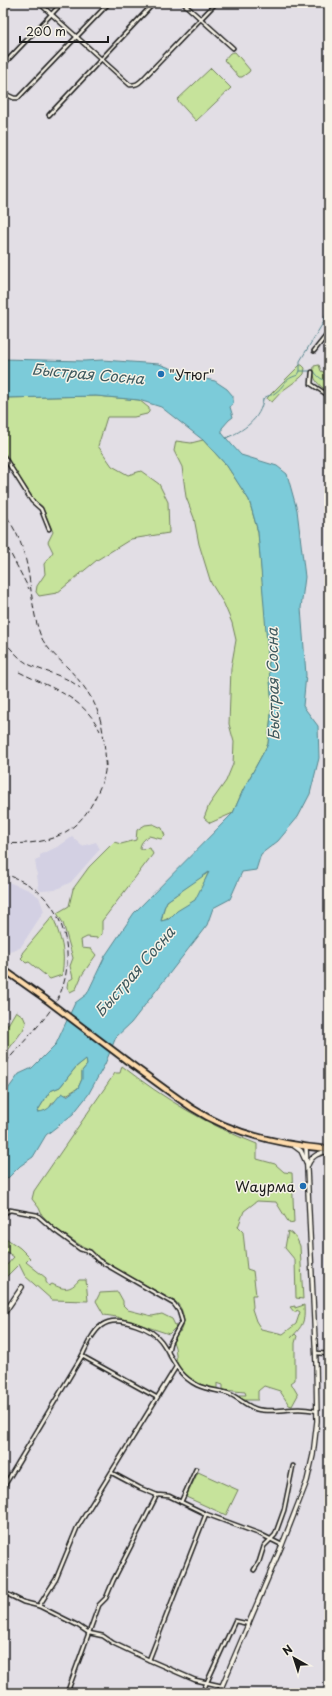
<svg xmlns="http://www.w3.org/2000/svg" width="332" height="1696" viewBox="0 0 332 1696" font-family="'Playpen Sans',sans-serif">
  <rect width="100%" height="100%" fill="#e2dee5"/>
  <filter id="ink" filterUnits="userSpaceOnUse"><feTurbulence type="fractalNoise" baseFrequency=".025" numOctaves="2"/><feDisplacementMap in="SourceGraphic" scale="8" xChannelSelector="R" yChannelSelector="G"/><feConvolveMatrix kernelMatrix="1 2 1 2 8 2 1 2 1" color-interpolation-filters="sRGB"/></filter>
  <g filter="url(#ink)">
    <g fill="#d3d0e3">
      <path d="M72,837L82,846L96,842L100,849L71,882L55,890L41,891L39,890L35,860L40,859V855L59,846Z"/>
      <path d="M3,880L29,890L39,897L44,911L20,948L5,952L3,951Z"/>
    </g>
    <g fill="#c6e39b" stroke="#71805c">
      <path d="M235,52L250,70L249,72L242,77H239L224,60L230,53Z"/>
      <path d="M211,68L231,88L196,121L177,100Z"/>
      <path d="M300,365H302L305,368L304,374L300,378L282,391L272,402L267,399L268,397Z"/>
      <path d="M319,365L321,371L326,373L329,371V392C318,385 312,380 314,366Z"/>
      <path d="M96,396L139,400L149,408V412L147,414L134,417H107L98,446L112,466L128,475L141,471L159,484L168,502L169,533L131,539L97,560L57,593L39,596L36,592L37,586L45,574L44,564L53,552L48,542L53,532L42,506L35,501L3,452V398Z"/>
      <path d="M203,440L227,466L249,500L258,532L266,623L272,705L268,744L243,790L233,813L210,823L204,818L209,805L226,781L233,764L234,742L229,724L231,668L236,640L232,623L224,604L211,583L199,544L194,518L186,497L182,467L174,451L176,441L191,443Z"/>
      <path d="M153,824L162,828L165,836L161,839L149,836C144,839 140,843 140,849L150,848L153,854L102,921V934L98,938L87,937L81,940L82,948L91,949L96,955L82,975L76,989L70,992L67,987L68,981L73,978L70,966L73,958L63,923L57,913L69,906L73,889L89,867L114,842L121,844L136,840L137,830L145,825Z"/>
      <path d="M209,871C205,880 201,893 195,900C193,903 166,920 161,922L164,908L167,901Z"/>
      <path d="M53,916C61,941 66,948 62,975L50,979L29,962L26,963L21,958L23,956L22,953Z"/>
      <path d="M16,1011L23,1016L26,1023L23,1030L3,1057V1033Z"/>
      <path d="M86,1059L87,1065L82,1071V1079L78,1088L52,1103L49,1109L44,1112H37L50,1091L60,1087L76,1067Z"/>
      <path d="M122,1066C164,1099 208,1125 257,1144V1159L275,1164L284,1172L292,1173L294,1222L289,1223L276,1202L257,1201L244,1211L238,1227L243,1232L247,1269L253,1271L256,1295H252L253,1307L252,1309L256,1321L261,1329L283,1334L296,1324L300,1312L297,1310L295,1313L290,1307L295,1306V1308L304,1305C305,1323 303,1325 291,1338L295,1334L297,1336L295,1343V1380L291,1383L298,1395L292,1406L289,1405L280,1391L264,1386L258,1391V1400H242L237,1396L238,1395H246L245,1392L223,1390V1385L217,1383V1389C202,1386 186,1381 178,1366C175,1358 177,1349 173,1342L178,1331L180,1332C185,1321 185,1311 176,1302L99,1259L91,1250L80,1245L56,1229L42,1215L39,1208L32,1199L34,1191L115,1073H120Z"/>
      <path d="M288,1231L296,1237L300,1246L303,1299L296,1298L295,1260L285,1248Z"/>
      <path d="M3,1236L20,1248L30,1258L26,1262L46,1278V1282L49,1286L52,1284C64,1290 70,1291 79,1280H86L88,1301L52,1300L25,1276L19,1264L3,1280V1266L5,1267L14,1257L3,1249Z"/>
      <path d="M118,1292L123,1301V1305L128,1310L152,1316L162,1314L172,1319L176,1327L169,1334L117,1317L104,1315L96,1301L100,1293Z"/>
      <path d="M198,1472L238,1490L226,1515L186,1497Z"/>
    </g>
    <path fill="#7ccbd9" stroke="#56858d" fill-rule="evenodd" d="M3,359L84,361L102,360L159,364L192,376L215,381L227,389L233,396V403L230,407L233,417L229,420L222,428V433L232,445L241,455L277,466L287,474L297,510L305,577L301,608L306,675L303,706L318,726L319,758L310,794L298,817L278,841L261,854L256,870L242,872L230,899L213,908L207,925L131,1023L116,1037L105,1064L88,1095L73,1114L46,1135L33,1157L20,1166L3,1183V1096L19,1074L32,1068L56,1044L75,1003L87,994L105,956L134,913L233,813L243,790L268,744L272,705L258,532L249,500L227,466L203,440L161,407L139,400L96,396L3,398ZM209,872L195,900L177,911L169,919L161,921L164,908L167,901ZM86,1059L87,1065L82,1071V1079L78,1088L67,1096L62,1093C53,1102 50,1112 37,1112L50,1091L60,1087L76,1067Z"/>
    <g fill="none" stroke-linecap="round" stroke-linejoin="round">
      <g stroke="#56858d" stroke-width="1">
        <path d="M300,371H314C318,377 322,381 329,380"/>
        <path d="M226,438C243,431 261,419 263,399C267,395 271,396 275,393C287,384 282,380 298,375L300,371V361L323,323L329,305"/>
      </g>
      <defs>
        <g id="street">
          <path d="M39,3L130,85C136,85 138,84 142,80L216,3"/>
          <path d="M183,3L233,48"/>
          <path d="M3,8L11,3"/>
          <path d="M3,65L62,3"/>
          <path d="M3,93L14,98H18L109,3"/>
          <path d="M49,115L154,3"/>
          <path d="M314,351L329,332"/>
          <path d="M312,372L311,384L329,396"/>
          <path d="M3,455L32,501L41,509L49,529"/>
          <path d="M3,1214L10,1210L37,1215L54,1230L80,1249L90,1252L98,1260L174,1304L179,1311L182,1321L170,1343L168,1352"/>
          <path d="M316,1353L329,1354"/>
          <path d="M82,1356L156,1397"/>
          <path d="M112,1473L140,1488L157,1495L169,1496L206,1514L260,1534L282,1545"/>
          <path d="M3,1488L82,1356C95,1328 103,1313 136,1325C145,1328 156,1334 161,1341C174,1359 176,1374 197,1385C207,1390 217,1390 227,1393C237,1396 246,1406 256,1409C270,1413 284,1409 299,1409C305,1409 311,1410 317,1411"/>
          <path d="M181,1502L196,1469"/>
          <path d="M254,1570L259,1562L264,1546L275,1535L284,1510L293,1466"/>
          <path d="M3,1592L23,1602L39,1606L77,1625L89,1633L103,1636L113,1643L149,1660L195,1680L222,1686"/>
          <path d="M39,1606L56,1579L77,1528L176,1367"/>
          <path d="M149,1660L206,1514"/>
          <path d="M67,1693L99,1605L106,1598L113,1581L157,1495"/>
          <path d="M202,1693L235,1621L249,1624"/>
        </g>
        <g id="secondary">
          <path d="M293,1145L301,1151L306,1162"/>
          <path d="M308,1165C312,1155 319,1153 329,1151"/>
          <path d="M3,1315L22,1287"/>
          <path d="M219,1693L282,1545L307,1481L313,1455L317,1421L316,1363L306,1147"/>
        </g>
        <g id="highway">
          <path d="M3,969L44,998"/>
          <path d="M127,1061C149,1077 170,1093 192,1108C232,1134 282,1145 329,1149"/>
        </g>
      </defs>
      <use href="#street" stroke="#1c1c1c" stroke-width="5.5"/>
      <use href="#secondary" stroke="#1c1c1c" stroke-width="6"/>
      <use href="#highway" stroke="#1c1c1c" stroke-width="8"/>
      <use href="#street" stroke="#f7f3e8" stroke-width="2.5"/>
      <use href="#secondary" stroke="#f7f3e8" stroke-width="3.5"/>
      <use href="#highway" stroke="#fedbac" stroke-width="4.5"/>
      <g stroke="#1c1c1c" stroke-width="1" stroke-dasharray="6 3" stroke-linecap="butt">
        <path d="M3,510C10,522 18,534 22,547C32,575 30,606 40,634C45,648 59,659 69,669C101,704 103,720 106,766"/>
        <path d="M3,539L29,589"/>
        <path d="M3,640C11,649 20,660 30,665C48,674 65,674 81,689"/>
        <path d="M19,672C51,688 84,697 100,731"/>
        <path d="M3,843C45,846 78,836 96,796C101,785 107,773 105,761"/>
        <path d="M3,873C16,878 30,884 40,893C69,919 75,967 57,1000C43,1024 20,1044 3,1066"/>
      </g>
      <defs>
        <path id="highway-bridge" d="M44,998L127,1061"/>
      </defs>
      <use href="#highway-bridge" stroke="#1c1c1c" stroke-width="8" stroke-linecap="butt"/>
      <use href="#highway-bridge" stroke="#fedbac" stroke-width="4.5"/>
    </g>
  </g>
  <g fill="#1f6fb2" stroke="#f7f3e8" stroke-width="1.5">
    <circle cx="161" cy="374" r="4"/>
    <circle cx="303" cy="1186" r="4"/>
  </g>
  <g text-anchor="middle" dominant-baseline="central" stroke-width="3" stroke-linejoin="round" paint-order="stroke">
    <g font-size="14" fill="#1c1c1c" stroke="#f7f3e8" text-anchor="start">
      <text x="169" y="374">"Утюг"</text>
      <text x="295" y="1186" text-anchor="end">Wаурма</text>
    </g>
    <g font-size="15" font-style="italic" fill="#3e595e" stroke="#f7f3e8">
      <text transform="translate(88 373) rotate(5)">Быстрая Сосна</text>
      <text transform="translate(272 684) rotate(-91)">Быстрая Сосна</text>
      <text transform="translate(134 971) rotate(-49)">Быстрая Сосна</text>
    </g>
  </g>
  <rect width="332" height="1696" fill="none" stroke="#f7f3e8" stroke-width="16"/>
  <rect x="8" y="8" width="316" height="1680" fill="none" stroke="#1c1c1c" stroke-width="1.5" filter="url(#ink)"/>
  <g transform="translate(294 1658) rotate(321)" stroke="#f7f3e8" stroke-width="3" paint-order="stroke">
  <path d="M0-3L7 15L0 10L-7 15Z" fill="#1c1c1c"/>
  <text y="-6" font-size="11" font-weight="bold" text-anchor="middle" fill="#1c1c1c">N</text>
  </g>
  <path d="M20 36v6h88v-6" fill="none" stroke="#1c1c1c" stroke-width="2"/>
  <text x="26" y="36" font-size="12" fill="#1c1c1c" stroke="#f7f3e8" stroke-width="3" paint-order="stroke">200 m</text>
</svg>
